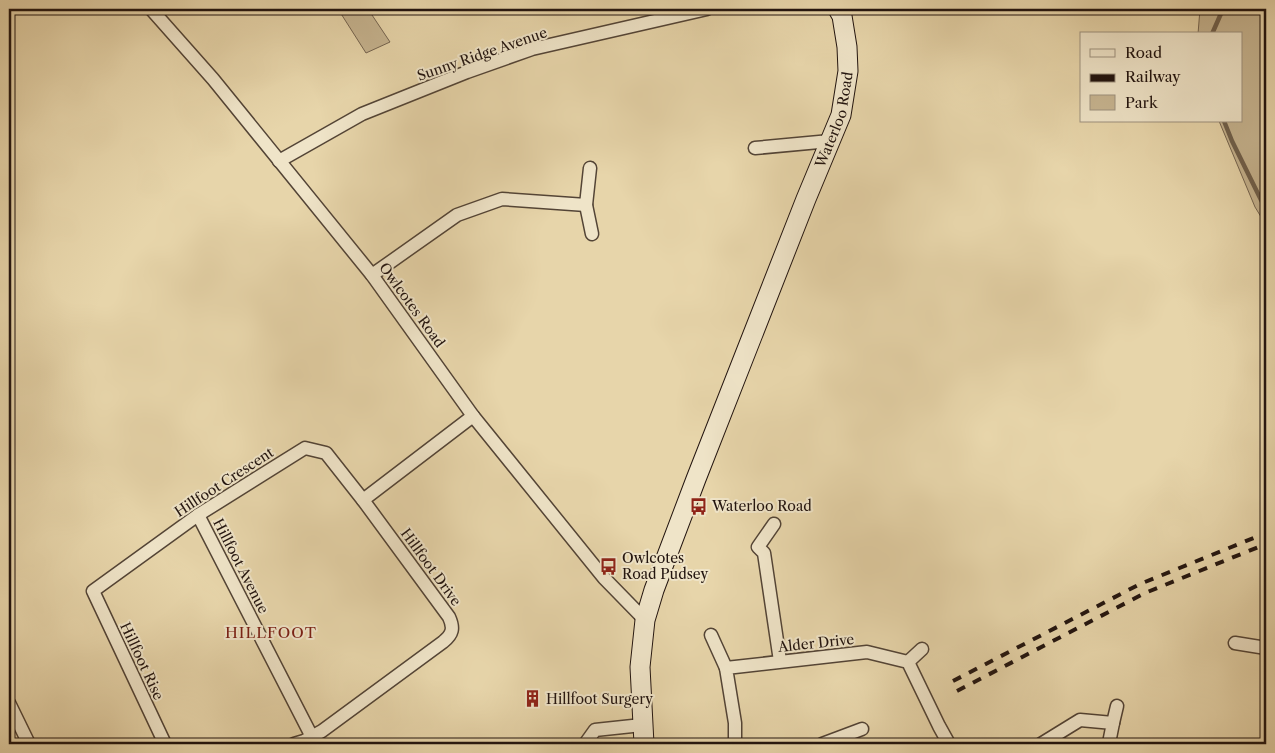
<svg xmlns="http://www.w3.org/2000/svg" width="1275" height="753" viewBox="0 0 1275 753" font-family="'Libre Caslon Text',serif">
  <rect width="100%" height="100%" fill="#e7d5aa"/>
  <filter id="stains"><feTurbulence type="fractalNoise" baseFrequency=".004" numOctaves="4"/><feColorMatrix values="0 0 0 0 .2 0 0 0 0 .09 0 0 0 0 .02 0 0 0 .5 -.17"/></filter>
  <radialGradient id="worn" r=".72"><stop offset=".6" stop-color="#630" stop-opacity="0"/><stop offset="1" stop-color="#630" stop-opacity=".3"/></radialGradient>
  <g fill="#c6b490" stroke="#746450">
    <path d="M338,9H368L390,42L366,53Z"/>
    <path d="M1200,9H1266V58L1264,60V120L1266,128V225L1255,207L1219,121H1241V34H1198Z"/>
  </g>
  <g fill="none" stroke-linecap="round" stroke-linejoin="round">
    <g stroke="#70604c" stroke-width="4.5">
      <path d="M1212,34L1223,9"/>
      <path d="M1224,121L1232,141L1266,210"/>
    </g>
    <defs>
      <g id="street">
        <path d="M151,9L213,79L372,275L473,416L604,578L645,620"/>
        <path d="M755,148L830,141"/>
        <path d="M279,161L362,114L467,72L532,49L707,9"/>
        <path d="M586,205L592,234"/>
        <path d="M372,275L457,215L502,199L586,205L590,168"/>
        <path d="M198,515L312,737"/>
        <path d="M774,524L758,547L764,553L780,661"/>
        <path d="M711,635L726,668"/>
        <path d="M1235,643L1266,648"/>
        <path d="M908,662L922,649"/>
        <path d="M9,703L29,744"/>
        <path d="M1113,723L1117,706"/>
        <path d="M165,744L93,591L198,515L305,448L326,453L363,500"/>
        <path d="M294,744L304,741L322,731L443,642C453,634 454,628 449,617L363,500L473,416"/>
        <path d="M585,744L595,730L642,725"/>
        <path d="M735,744V723L726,668L867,652L908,662L939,726L949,744"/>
        <path d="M822,744L862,729"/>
        <path d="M1041,744L1080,720L1113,723L1109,743"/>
      </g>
      <g id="secondary">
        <path id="s1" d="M644,744L640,667L645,620L654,590L696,479L806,199L841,115L848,71L847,47L842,16L838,9"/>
      </g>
    </defs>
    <use href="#street" stroke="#534436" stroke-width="15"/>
    <use href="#secondary" stroke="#22140f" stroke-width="21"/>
    <use href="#street" stroke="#efe4c8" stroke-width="12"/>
    <use href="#secondary" stroke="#efe4c8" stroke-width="19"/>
    <g stroke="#22140f" stroke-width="4" stroke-dasharray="9 9" stroke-linecap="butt">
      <path d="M953,681L1140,584L1266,533"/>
      <path d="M957,691L1145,593L1266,544"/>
    </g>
  </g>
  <defs>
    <symbol id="bus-bare" viewBox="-9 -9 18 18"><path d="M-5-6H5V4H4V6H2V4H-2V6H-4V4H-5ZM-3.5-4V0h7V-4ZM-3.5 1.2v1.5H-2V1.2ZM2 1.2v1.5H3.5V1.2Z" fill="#8f2418" stroke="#efe4c8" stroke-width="2.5" paint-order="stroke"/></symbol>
    <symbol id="building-bare" viewBox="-9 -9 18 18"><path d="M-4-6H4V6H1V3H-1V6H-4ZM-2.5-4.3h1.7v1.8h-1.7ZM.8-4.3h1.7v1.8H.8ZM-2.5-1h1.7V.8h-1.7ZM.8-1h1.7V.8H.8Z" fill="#8f2418" stroke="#efe4c8" stroke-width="2.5" paint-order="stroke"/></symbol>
  </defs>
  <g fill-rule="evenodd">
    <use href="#bus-bare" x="686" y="494" width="25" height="25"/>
    <use href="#bus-bare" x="596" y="554" width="25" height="25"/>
    <use href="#building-bare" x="520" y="686" width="25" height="25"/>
  </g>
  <g text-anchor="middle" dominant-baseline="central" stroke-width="4" stroke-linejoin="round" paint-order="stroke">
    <g font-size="14" fill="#22140f" stroke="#efe4c8">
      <text transform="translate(482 54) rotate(-19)">Sunny Ridge Avenue</text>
      <text stroke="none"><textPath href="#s1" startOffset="660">Waterloo Road</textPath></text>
      <text transform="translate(412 305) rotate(54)">Owlcotes Road</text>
      <text transform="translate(224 482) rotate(-33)">Hillfoot Crescent</text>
      <text transform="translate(241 566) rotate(63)">Hillfoot Avenue</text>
      <text transform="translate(431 567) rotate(54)">Hillfoot Drive</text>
      <text transform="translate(816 643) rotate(-6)">Alder Drive</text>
      <text transform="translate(142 661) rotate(65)">Hillfoot Rise</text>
    </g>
    <g font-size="14" fill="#22140f" stroke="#efe4c8" text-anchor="start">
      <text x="712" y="506">Waterloo Road</text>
      <text x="622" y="558">Owlcotes<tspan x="622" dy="16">Road Pudsey</tspan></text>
      <text x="546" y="699">Hillfoot Surgery</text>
    </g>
    <g font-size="15" letter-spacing="1" fill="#7a1f14" stroke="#efe4c8">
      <text x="271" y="632">HILLFOOT</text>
    </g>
  </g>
  <rect width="1275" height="753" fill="none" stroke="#e7d5aa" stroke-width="30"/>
  <rect x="10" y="10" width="1255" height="733" fill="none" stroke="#22140f" stroke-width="2.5"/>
  <rect x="15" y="15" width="1245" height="723" fill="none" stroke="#22140f"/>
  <rect x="1080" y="32" width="162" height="90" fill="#efe4c8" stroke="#9d917e"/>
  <rect x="1090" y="49" width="25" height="8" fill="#efe4c8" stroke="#9d917e"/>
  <text x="1125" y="58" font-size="15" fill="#22140f">Road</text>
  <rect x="1090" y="74" width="25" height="8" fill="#22140f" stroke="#9d917e"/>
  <text x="1125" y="82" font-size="15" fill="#22140f">Railway</text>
  <rect x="1090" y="95" width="25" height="15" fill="#c6b490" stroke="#9d917e"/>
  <text x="1125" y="108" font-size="15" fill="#22140f">Park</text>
  <rect width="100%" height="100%" filter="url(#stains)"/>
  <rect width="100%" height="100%" fill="url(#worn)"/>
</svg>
